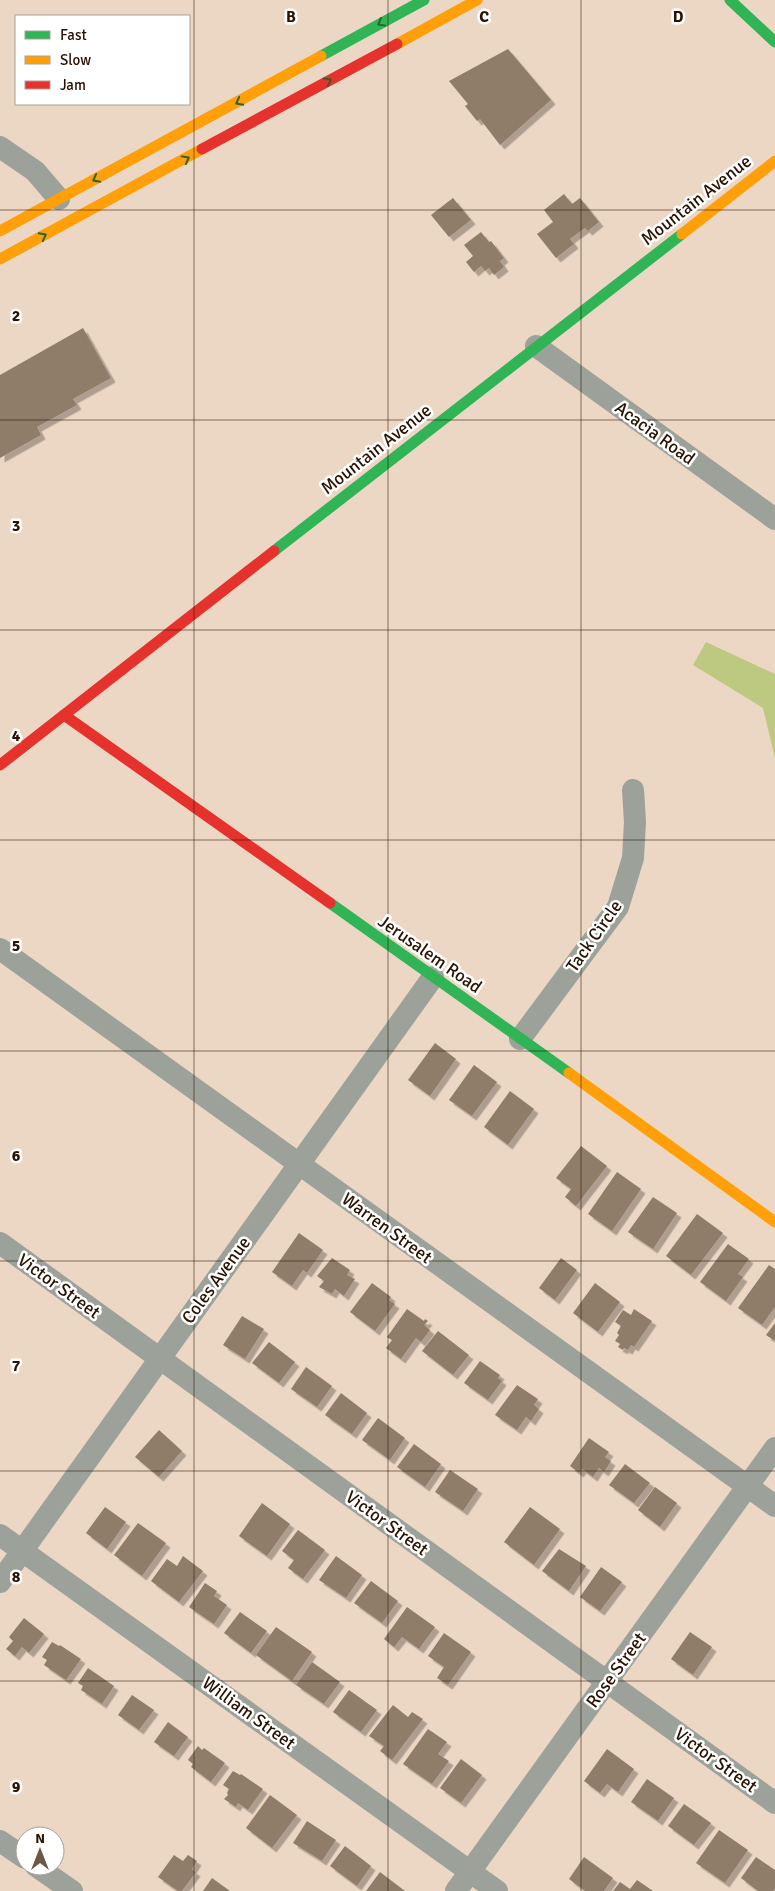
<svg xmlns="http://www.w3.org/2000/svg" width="775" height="1891" viewBox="0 0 775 1891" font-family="Signika,sans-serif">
  <defs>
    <filter id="shadow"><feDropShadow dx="4.5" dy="4.5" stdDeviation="0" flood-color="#0004"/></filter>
  </defs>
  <rect width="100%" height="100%" fill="#ecd7c4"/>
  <path fill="#bdc880" d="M706,642L775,674V758L763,708L693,665Z"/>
  <g fill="#8f7d6a" filter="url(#shadow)">
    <path d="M508,49L551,100L500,145L480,119L477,121L465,106L468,104L449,81Z"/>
    <path d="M564,194L572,204L580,198L599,222L588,231L585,228L570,239L574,244L556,258L537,234L553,222L544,210Z"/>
    <path d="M453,198L471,220L449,237L431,215Z"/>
    <path d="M481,232L489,242L491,241L504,258L500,261L504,267L494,275L489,268L485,271L481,266L474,272L466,262L473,256L464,245Z"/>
    <path d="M83,328L111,378L73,399L77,405L37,427L41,435L0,458V375Z"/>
    <path d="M435,1043L456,1059L430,1096L408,1080Z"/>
    <path d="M474,1065L497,1082L472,1116L449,1100Z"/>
    <path d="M510,1091L534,1109L508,1145L484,1127Z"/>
    <path d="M581,1146L607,1166L576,1206L565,1197L571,1189L556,1178Z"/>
    <path d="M617,1172L641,1189L612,1231L588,1214Z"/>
    <path d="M653,1197L677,1213L653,1249L628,1232Z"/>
    <path d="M697,1214L723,1233L691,1275L666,1256Z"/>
    <path d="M299,1233L323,1250L307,1273L303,1270L292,1286L272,1272Z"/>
    <path d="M728,1244L749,1259L738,1274L743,1277L726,1301L700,1282Z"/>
    <path d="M332,1258L350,1270L347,1275L355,1279L344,1296L335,1289L332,1294L319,1287L324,1281L317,1276Z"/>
    <path d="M561,1258L577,1270L555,1300L539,1288Z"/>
    <path d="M769,1265L775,1269V1307L762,1325L738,1308Z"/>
    <path d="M372,1283L391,1297L389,1300L395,1304L375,1331L350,1312Z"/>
    <path d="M595,1283L620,1302L598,1332L573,1313Z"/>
    <path d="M407,1309L424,1321L425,1319L428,1321L424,1325L430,1330L421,1342L416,1338L401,1359L386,1348L392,1340L387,1337Z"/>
    <path d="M634,1309L652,1321L634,1347L631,1345L628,1350L624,1348L623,1350L618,1347L620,1344L615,1341L619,1335L617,1333L621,1326L615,1322L623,1310L631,1315Z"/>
    <path d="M242,1316L264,1329L245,1359L223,1345Z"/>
    <path d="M775,1323V1341L766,1335Z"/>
    <path d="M438,1331L469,1355L453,1375L422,1351Z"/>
    <path d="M269,1342L295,1362L279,1383L252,1363Z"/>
    <path d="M480,1361L500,1375L498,1378L502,1381L488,1400L464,1383Z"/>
    <path d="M306,1367L332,1386L317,1407L291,1389Z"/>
    <path d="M517,1385L538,1399L534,1405L539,1409L531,1421L526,1417L517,1430L495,1415Z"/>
    <path d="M341,1393L367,1413L352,1434L325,1415Z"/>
    <path d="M378,1418L405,1438L390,1460L362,1440Z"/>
    <path d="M159,1430L182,1451L159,1477L135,1457Z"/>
    <path d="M589,1438L609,1452L605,1457L611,1461L604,1472L599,1468L593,1477L582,1469L579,1473L570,1466Z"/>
    <path d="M414,1444L441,1464L425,1487L397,1467Z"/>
    <path d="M625,1464L650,1483L634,1503L609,1485Z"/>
    <path d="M450,1470L478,1489L463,1511L435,1492Z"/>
    <path d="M655,1487L677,1503L660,1527L638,1510Z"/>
    <path d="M262,1503L290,1524L267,1556L239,1536Z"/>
    <path d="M105,1507L126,1522L107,1549L86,1533Z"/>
    <path d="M530,1507L560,1529L534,1565L504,1542Z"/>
    <path d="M138,1523L166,1543L142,1576L114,1555Z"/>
    <path d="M298,1530L325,1550L303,1579L288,1568L294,1560L282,1551Z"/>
    <path d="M559,1549L586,1566L569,1591L542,1571Z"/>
    <path d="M183,1556L203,1571L179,1602L151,1581L167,1559L177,1566Z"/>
    <path d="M336,1556L362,1575L346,1598L319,1580Z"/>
    <path d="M601,1567L622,1582L600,1611L580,1597Z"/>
    <path d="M371,1581L398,1601L382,1623L354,1603Z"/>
    <path d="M205,1583L217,1591L214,1596L227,1605L214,1624L189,1607Z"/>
    <path d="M407,1607L435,1627L419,1649L402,1637L394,1647L384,1639Z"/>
    <path d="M240,1612L267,1631L251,1653L224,1633Z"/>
    <path d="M24,1618L44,1634L29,1653L22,1647L15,1656L6,1649L13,1641L9,1637Z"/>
    <path d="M276,1627L312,1652L292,1681L256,1655Z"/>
    <path d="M690,1632L712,1647L693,1675L671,1659Z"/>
    <path d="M444,1633L471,1652L448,1685L437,1678L444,1667L428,1656Z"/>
    <path d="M52,1642L59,1646L60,1645L81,1659L66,1680L44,1665L47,1660L42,1657Z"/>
    <path d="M312,1662L340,1682L324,1704L296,1685Z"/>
    <path d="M88,1668L114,1686L102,1704L81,1690L83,1686L78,1683Z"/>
    <path d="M349,1690L377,1710L361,1732L333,1712Z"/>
    <path d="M132,1695L154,1710L139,1730L118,1715Z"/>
    <path d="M393,1705L408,1717L412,1712L423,1719L392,1760L380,1751L384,1746L369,1736Z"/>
    <path d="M168,1722L188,1737L174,1756L154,1742Z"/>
    <path d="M428,1729L447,1742L438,1754L449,1761L432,1784L403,1764Z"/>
    <path d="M198,1746L202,1750L204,1748L225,1763L211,1782L191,1767L193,1764L188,1760Z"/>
    <path d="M607,1749L634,1769L618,1792L607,1784L600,1793L584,1781Z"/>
    <path d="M461,1759L482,1775L461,1803L440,1788Z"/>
    <path d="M233,1771L240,1775L241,1774L263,1789L248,1810L238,1803L236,1807L224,1799L228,1795L227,1793L229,1789L223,1785Z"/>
    <path d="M647,1779L674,1798L658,1821L631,1802Z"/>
    <path d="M270,1795L297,1815L272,1848L246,1828Z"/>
    <path d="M684,1804L711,1823L694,1845L668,1826Z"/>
    <path d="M307,1821L336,1840L322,1861L293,1843Z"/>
    <path d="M719,1830L748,1850L725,1883L696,1863Z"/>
    <path d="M345,1846L371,1866L357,1886L330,1866Z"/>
    <path d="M174,1855L183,1861L188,1855L197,1861L192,1869L196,1872L182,1891H178L158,1877Z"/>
    <path d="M584,1857L613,1878L604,1891H585L569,1879Z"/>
    <path d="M756,1857L775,1870V1889L773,1891H758L741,1878Z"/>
    <path d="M380,1872L405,1891H366Z"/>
    <path d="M212,1878L230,1891H203Z"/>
    <path d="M637,1880L653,1891H613L620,1882L630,1889Z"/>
  </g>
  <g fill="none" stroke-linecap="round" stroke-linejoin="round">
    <g stroke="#9ca199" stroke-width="22">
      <path d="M0,147L35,171L59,199"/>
      <path d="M536,346L775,519"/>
      <path d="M0,949L775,1506"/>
      <path d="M520,1039L618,907L633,858L635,822L633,790"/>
      <path d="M0,1243L775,1803"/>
      <path d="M0,1535L497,1891"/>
      <path d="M0,1582L433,977"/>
      <path d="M0,1841L25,1858"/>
      <path d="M36,1866L72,1891"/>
      <path d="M456,1891L775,1448"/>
    </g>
    <g stroke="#30b455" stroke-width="11">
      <path d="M730,0L775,42"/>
      <path d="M321,56L424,0"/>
      <path d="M274,551L682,234"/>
      <path d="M330,903L569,1073"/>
    </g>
    <g stroke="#ff9f0a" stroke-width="11">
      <path d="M397,44L477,0"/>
      <path d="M0,231L321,56"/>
      <path d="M682,234L775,161"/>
      <path d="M0,259L202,149"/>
      <path d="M569,1073L775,1222"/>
    </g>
    <g stroke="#e5322d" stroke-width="11">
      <path d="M202,149L397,44"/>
      <path d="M64,715L330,903"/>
      <path d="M0,765L274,551"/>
    </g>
  </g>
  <defs><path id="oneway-chevron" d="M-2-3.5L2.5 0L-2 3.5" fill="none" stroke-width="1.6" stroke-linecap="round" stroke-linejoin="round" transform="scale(1.25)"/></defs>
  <g stroke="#2c632a">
    <use href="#oneway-chevron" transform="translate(381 23) rotate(151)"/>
    <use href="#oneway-chevron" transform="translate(328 81) rotate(-29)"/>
    <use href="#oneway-chevron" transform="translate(239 102) rotate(152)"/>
    <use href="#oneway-chevron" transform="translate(186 159) rotate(-29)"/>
    <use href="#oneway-chevron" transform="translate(96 179) rotate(152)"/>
    <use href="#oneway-chevron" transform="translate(43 236) rotate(-28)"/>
  </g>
  <path fill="none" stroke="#291200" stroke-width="1" stroke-opacity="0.55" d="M194,0V1891M388,0V1891M581,0V1891M0,210H775M0,420H775M0,630H775M0,840H775M0,1051H775M0,1261H775M0,1471H775M0,1681H775"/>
  <g text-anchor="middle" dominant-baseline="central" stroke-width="5" stroke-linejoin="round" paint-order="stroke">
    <g font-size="18" fill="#291200" stroke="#fff">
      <text transform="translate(696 200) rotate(-38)">Mountain Avenue</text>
      <text transform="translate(655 433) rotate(36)">Acacia Road</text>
      <text transform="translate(376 449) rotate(-38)">Mountain Avenue</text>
      <text transform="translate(594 936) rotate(-55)">Tack Circle</text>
      <text transform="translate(430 954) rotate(35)">Jerusalem Road</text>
      <text transform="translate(387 1228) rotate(36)">Warren Street</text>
      <text transform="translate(216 1280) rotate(-54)">Coles Avenue</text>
      <text transform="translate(59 1286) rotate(36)">Victor Street</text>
      <text transform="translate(387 1523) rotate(36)">Victor Street</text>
      <text transform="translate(616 1670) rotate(-54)">Rose Street</text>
      <text transform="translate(249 1713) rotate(36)">William Street</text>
      <text transform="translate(716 1760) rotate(36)">Victor Street</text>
    </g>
  </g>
  <g font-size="16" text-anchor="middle" font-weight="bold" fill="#291200" stroke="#fff" stroke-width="5" stroke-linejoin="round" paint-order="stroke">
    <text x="291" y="22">B</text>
    <text x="484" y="22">C</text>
    <text x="678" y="22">D</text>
    <text x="16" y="321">2</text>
    <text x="16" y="531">3</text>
    <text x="16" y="741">4</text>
    <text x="16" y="951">5</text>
    <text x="16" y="1161">6</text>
    <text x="16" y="1371">7</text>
    <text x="16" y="1582">8</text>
    <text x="16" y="1792">9</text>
  </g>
  <rect x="15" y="15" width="175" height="90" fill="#ffffff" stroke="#a9a099"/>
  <rect x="25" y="31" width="25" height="8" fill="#30b455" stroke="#a9a099"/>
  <text x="60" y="40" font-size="15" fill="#291200">Fast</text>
  <rect x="25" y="56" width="25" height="8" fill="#ff9f0a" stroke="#a9a099"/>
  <text x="60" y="65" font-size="15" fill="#291200">Slow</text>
  <rect x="25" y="81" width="25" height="8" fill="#e5322d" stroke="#a9a099"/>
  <text x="60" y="90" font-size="15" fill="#291200">Jam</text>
  <g transform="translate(40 1851)"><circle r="24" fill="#ffffff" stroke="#a9a099"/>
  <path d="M0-4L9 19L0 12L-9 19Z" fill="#6d5745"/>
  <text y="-8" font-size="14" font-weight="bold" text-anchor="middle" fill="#291200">N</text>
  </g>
</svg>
